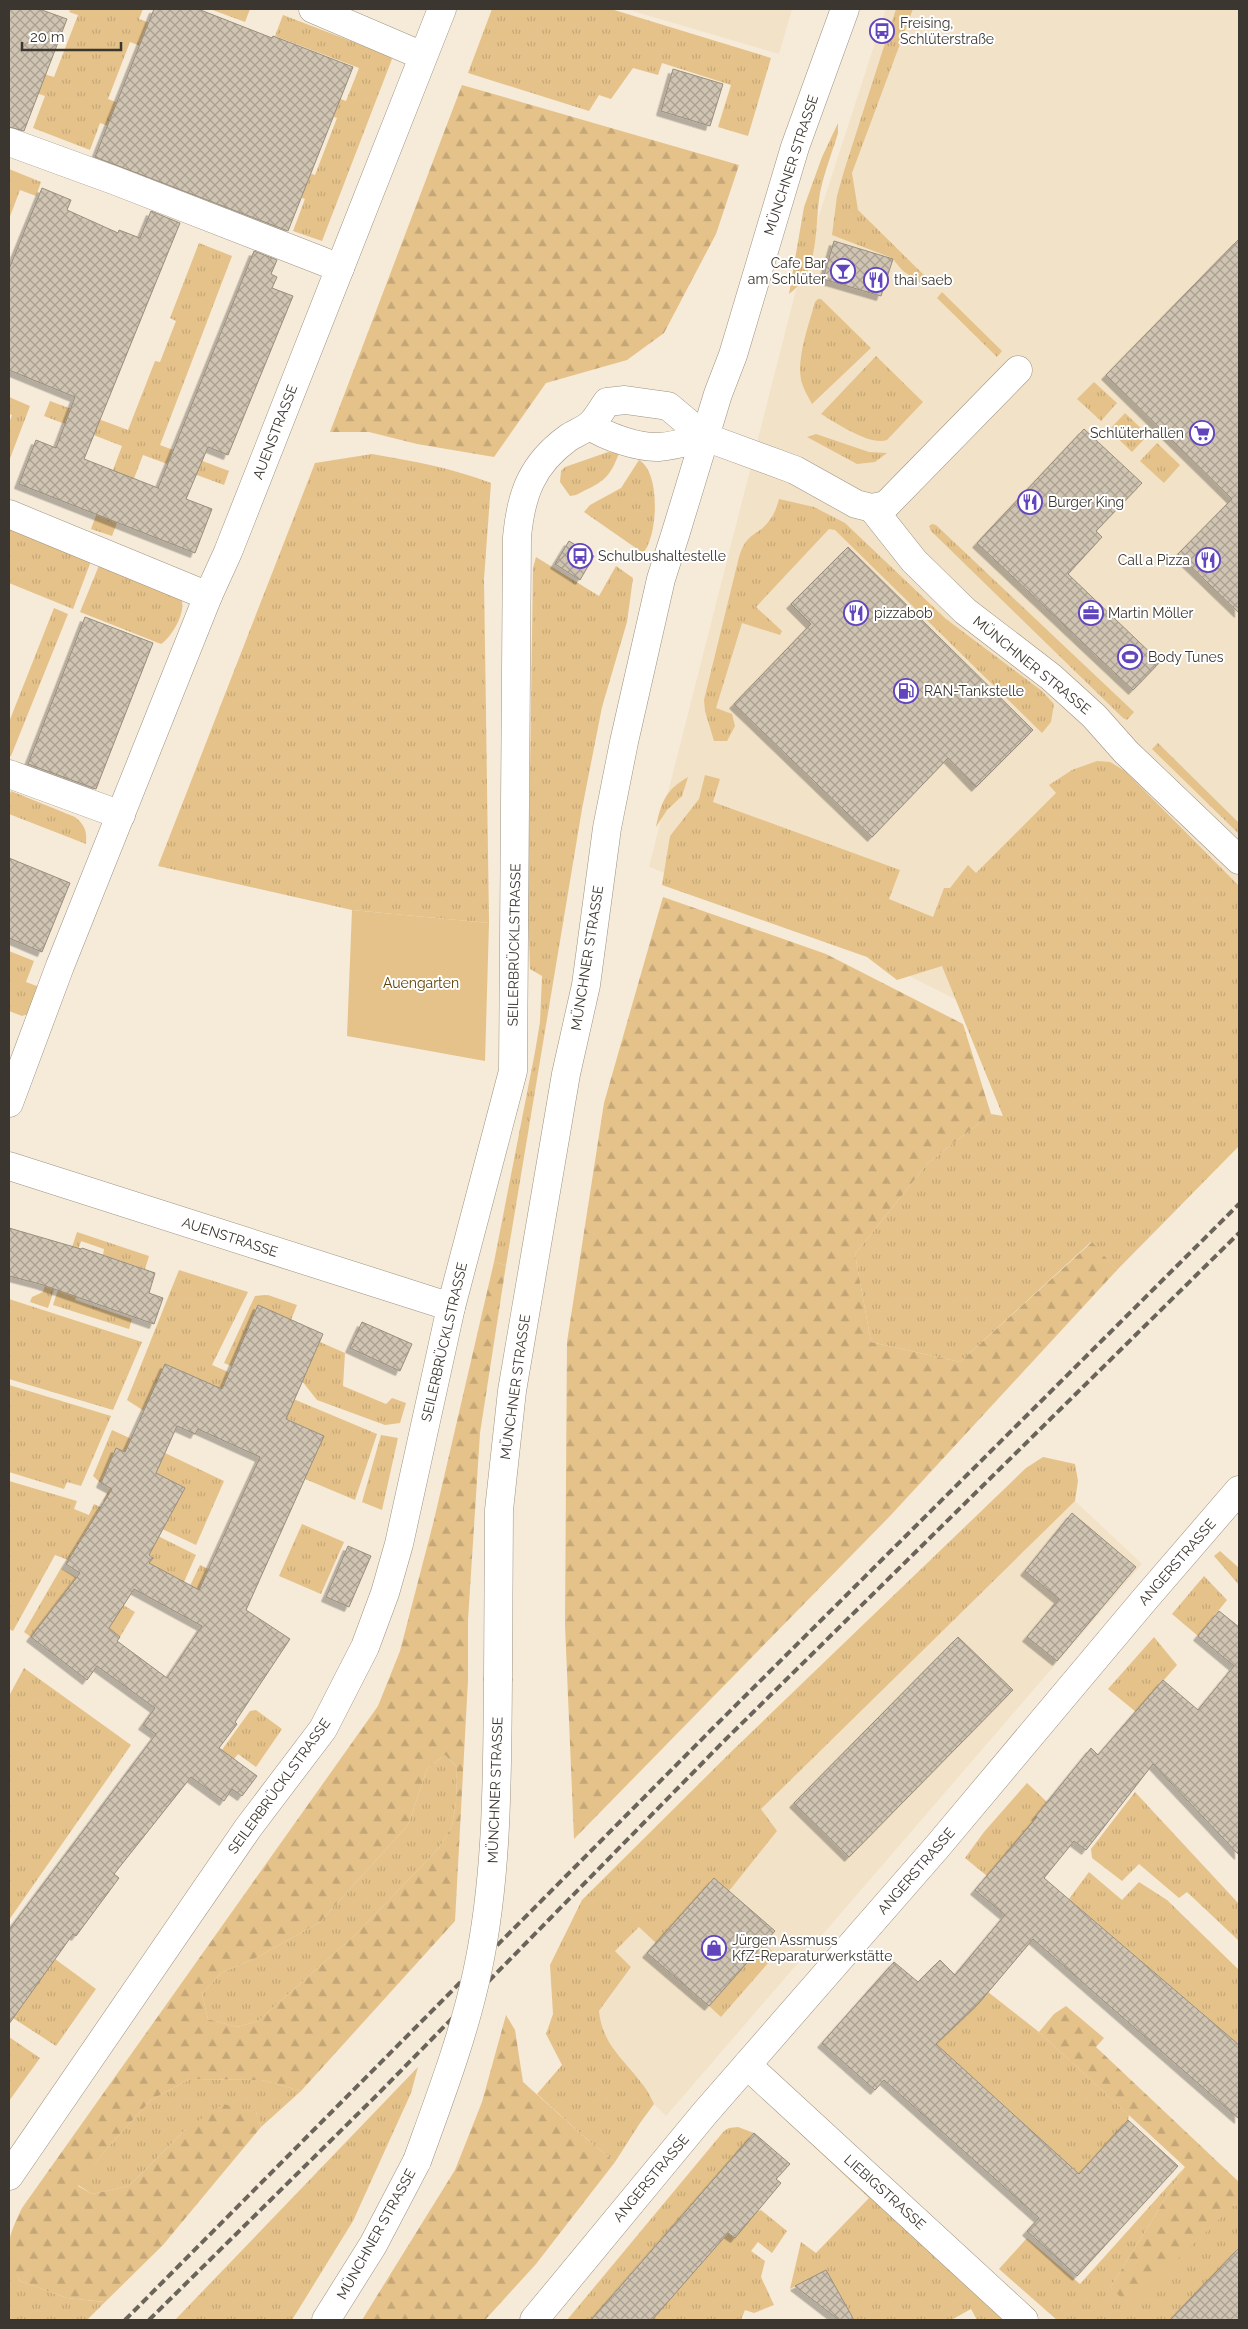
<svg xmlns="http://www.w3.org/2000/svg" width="1248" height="2329" viewBox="0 0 1248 2329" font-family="Raleway,sans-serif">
  <defs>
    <pattern id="grass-tufts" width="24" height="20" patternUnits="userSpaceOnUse" patternTransform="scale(1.25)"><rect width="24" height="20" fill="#e5c289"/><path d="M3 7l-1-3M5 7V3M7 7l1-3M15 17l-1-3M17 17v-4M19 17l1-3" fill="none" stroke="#c5a777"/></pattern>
    <pattern id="forest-firs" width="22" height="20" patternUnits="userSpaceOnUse" patternTransform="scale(1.25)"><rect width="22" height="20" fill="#e5c289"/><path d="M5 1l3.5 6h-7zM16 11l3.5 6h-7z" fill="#c5a777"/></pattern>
    <pattern id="building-cross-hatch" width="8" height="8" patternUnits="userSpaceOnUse" patternTransform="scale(1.25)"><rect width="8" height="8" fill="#d0c4b2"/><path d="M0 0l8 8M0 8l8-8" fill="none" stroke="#aaa091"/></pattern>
    <filter id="shadow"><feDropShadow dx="-4.5" dy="4.5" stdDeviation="0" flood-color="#0004"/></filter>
  </defs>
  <rect width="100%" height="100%" fill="#f6ead8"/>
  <g fill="#f2e2c8">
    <path d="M626,9H792L779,54Z"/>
    <path d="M886,9H1239V1128L989,1016L818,930L649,867L800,274Z"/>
    <path d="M1075,1501L1142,1564L666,2116L654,2104L641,2082L607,2042L600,2026L599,2012L631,1967L615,1951Z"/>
  </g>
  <g fill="url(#grass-tufts)">
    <path d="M71,9H143L139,19L170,31L161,54L130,42L108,99L139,111L130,134L100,123L90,150L33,128L45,96L36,93L44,74L54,77L78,15L69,12Z"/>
    <path d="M210,9H250L245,22Z"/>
    <path d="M492,9H611L771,58L748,136L718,127L731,85L662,63L658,75L633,68L611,99L599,95L589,111L468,73Z"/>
    <path d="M896,9H913L852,173L858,210L931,282L925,287L902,270L892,258L832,235L837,196L844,171Z"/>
    <path d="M283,15L390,56L392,59L322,241L293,231L305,199L289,193L298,169L315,175L337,118L325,114L332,96L346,101L359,68L275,36Z"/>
    <path d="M838,123V133C832,153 824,173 820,193C814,228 821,270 789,294L804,207L822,157Z"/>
    <path d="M9,169L41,182L36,196L20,190L9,219Z"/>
    <path d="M199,243L232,256L160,445L229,471L224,485L143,455L112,536L91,529L122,446L44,416L50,401L128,430L155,361L160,362L176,321L170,318Z"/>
    <path d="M942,292L1002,351L997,357L937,298Z"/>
    <path d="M818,299H821L871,348L812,404C809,398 805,392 803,386C794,363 809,325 815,302Z"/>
    <path d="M876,356L923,402L887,440C870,446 836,423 821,414Z"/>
    <path d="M1094,382L1117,403L1101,421L1077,399Z"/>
    <path d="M9,397L30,406L9,461V423L12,415L9,414Z"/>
    <path d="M1125,413L1148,435L1132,452L1109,430Z"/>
    <path d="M816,434L869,452L887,453L875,462L857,464L807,437Z"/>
    <path d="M1157,443L1180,465L1164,483L1140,461Z"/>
    <path d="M608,452L619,453C609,481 601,482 576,495L570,496L560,482L561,471L565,467Z"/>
    <path d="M372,454C413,461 452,468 491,483L484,579L489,923L352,910L158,866L315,463Z"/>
    <path d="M639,460C661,472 658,537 643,553L584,512L590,505L621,488Z"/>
    <path d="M779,499L814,507L845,523L946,619L1042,691L1054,704L1051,722L1042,733L835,530L829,529L756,607L782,631L780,635L742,623L716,708L732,714L735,726L727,741H714L705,711L704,700L739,557C747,531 757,537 769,521C774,515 777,507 779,499Z"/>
    <path d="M9,522L91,561L73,609L9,583Z"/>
    <path d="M932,524L936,525L1134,712L1127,720L1123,718L931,531L929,526Z"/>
    <path d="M536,557L599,596L616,566L633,578L627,622L602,707L582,809L506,1265L494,1262L535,1052L540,1022L542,976L530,969L528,908L533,568Z"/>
    <path d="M100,563L181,598C187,611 172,637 161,644L80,612Z"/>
    <path d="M54,608L68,614L11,756L9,755V722Z"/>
    <path d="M1158,743L1239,823V834L1152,749Z"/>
    <path d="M1097,761L1110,762L1125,771L1239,886V1146L1117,1270L1091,1242L960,1362L871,1342L855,1254L928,1163L991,1114L1003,1116L942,966L897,980L867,957L662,885L670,836L699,799L705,775L720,779L713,802L900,870L889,899L933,917L944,888H950L968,865L976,873L1056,793L1049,785L1072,770Z"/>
    <path d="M688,777L682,796L667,810L656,827C661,803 665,790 688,777Z"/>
    <path d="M11,791L75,817C85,825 87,831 86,844L9,814V797Z"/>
    <path d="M9,951L34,961L26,982L42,988L32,1013L22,1016L9,1011Z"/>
    <path d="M77,1232L149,1256L145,1269L103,1255L104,1249L81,1241L68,1281L79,1286L75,1300L132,1319L129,1329L53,1305Z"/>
    <path d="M52,1263L62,1266L48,1308L30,1302L32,1297L43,1292Z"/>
    <path d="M179,1270L248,1292L212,1365L272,1391L277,1416L166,1364L144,1411L127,1400Z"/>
    <path d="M268,1295L297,1305L291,1320L290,1391L224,1363L255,1296Z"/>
    <path d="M9,1299L142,1342L113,1410L9,1379Z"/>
    <path d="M320,1342L345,1353L343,1386L386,1404L392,1398L406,1403L400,1423L385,1425L317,1400L302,1381Z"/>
    <path d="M9,1385L111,1416L81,1486L67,1482L64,1489L9,1472Z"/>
    <path d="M291,1398L377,1434L355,1500L305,1479L324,1436L281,1416Z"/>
    <path d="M112,1430L147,1446L141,1459L116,1448L101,1483L93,1476Z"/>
    <path d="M381,1435L398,1438L382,1510L362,1502Z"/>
    <path d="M165,1453L224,1481L196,1545L103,1501L110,1488L168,1519L185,1488L156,1473Z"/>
    <path d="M1043,1457L1075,1464L1078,1481L1075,1501L761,1809L777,1831L729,1891L714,1878L656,1943L639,1927L615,1951L631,1967L599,2011C603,2054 639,2068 654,2104L640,2123L615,2162L589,2141L537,2094L562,2065L546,2034L553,2014L550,1965L582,1900L733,1750L1026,1468Z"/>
    <path d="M9,1481L77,1501L74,1509L89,1515L94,1504L196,1555L184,1582L149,1563L153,1557L92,1521L68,1560L55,1555L13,1631L9,1629Z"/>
    <path d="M302,1524L344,1542L321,1594L279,1576Z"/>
    <path d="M1220,1551L1239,1568V1585L1214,1556Z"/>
    <path d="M200,1565L242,1585L233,1602L188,1590Z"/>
    <path d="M61,1568L135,1612L120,1637L64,1594L31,1637L24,1632Z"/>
    <path d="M1204,1576L1227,1600L1198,1636L1172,1614Z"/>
    <path d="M1154,1637L1177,1665L1136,1712L1108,1689Z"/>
    <path d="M24,1668L131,1745L9,1920V1696Z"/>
    <path d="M256,1710L282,1729L256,1767L238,1754L223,1773L211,1765L250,1711Z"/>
    <path d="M445,1755L457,1767L456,1802L452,1826L439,1848L355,1935L258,2021L237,2027L208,2019L202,1994L221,1973L256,1958L320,1922L408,1825L427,1769Z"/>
    <path d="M1027,1783L1047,1802L1036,1816L1047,1824L987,1876L965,1858L984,1832Z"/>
    <path d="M1135,1792L1239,1904V1941L1187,1892L1179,1898L1139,1864L1122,1881L1092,1858L1091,1849Z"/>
    <path d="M1089,1872L1122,1900L1139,1882L1167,1900L1239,1970V2045L1069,1899Z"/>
    <path d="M764,1944L776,1954L721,2017L709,2006Z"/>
    <path d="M55,1959L96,1989L56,2046L13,2018Z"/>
    <path d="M988,1992L1039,2032L1129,2115L1128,2120L1079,2174L925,2034L964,2017Z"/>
    <path d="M9,2037L40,2058L9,2101Z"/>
    <path d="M418,2067L411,2093L353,2221L292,2320H175Z"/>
    <path d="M190,2079L262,2080L301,2091L261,2127L256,2112L186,2129L129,2186L92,2194L78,2185L109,2146L151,2100Z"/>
    <path d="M766,2097L1016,2320H977L971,2309L951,2320H854L826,2270L790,2289L801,2242L816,2253L869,2198L775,2110Z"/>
    <path d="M738,2127L754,2133L612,2295L594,2317L595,2320H567L724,2131L729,2128Z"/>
    <path d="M1185,2167L1110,2288L1235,2204L1239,2208V2248L1170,2320H1057L999,2269L1027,2238L1080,2284Z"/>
    <path d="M751,2207L758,2211L761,2210L787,2231L772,2253L758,2242L751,2251L765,2261L761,2277L774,2305L754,2313L745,2310L741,2320H652Z"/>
    <path d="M9,2260L20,2281L67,2298L105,2302L87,2320H9Z"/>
  </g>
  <g fill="url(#forest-firs)" fill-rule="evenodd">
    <path d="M462,85L739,165L716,234L664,333L627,360L546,383L494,457L417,444L369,432H330Z"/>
    <path d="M663,897L826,954L963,1024L991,1114L928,1163L855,1254L871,1342L960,1362L1092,1242L1117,1270L890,1516L574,1839L565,1625L567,1342L604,1103Z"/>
    <path d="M494,1262L506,1265L480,1433L468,1620V1680L455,1921L301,2091L262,2080L190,2079L151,2100L109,2146L78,2186L92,2194L129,2186L186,2129L223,2104L256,2112L261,2127L163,2245L105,2302L67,2298L20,2281C17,2275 10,2266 9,2259C5,2242 15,2223 22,2208L378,1706L400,1651L434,1520ZM445,1755L457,1767L456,1802L452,1826L439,1848L355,1935L258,2021L237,2027L208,2019L202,1994L221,1973L256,1958L320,1922L408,1825L427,1769Z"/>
    <path d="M1066,2006L1104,2038L1096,2047L1239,2182V2208L1235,2204L1130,2305L1110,2288L1185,2167L1039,2032L1054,2014Z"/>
    <path d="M506,2015L515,2030L523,2082L589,2141L615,2162L536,2264L485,2320H362L455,2170L482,2102Z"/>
  </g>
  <path fill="#e5c289" d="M352,910L489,923L485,1061L347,1036Z"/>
  <g fill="url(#building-cross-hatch)" stroke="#998e7d" fill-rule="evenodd" filter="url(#shadow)">
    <path d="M9,9H39L67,19L24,131L9,127Z"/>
    <path d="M154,9H198L272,38L273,36L353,67L288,231L95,157Z"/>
    <path d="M673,69L723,84L710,126L661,111Z"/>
    <path d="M42,188L71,200L67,210L118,233L119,230L140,238L151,211L180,223L84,459L158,488L254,251L277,260L271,274L277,277L272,288L293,296L228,455L208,447L186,499L212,509L195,553L19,484L36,440L56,448L75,397L9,370V269Z"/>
    <path d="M1239,239V613L1178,554L1232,499L1106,375Z"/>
    <path d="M834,241L893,259L881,296L823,279Z"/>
    <path d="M1084,429L1142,483L1096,531L1102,537L1068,574L1160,662L1133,690L977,543Z"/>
    <path d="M569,541L594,556L580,580L555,564Z"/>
    <path d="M848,547L1033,730L976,787L948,758L872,837L734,704L811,624L791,604Z"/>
    <path d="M85,617L153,643L96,789L28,764Z"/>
    <path d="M9,858L70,883L42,952L9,938Z"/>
    <path d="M9,1228L81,1249L82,1248L155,1273L149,1293L163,1298L154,1324L40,1284L9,1276Z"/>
    <path d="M258,1305L323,1334L286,1419L324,1436L246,1610L290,1639L235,1722L237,1724L219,1748L257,1776L242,1796L232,1789L224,1801L191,1777L114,1874L119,1878L76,1936L73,1934L9,2024V1930L156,1734L143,1725L155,1708L97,1666L87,1680L31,1637L80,1573L66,1564L112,1489L101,1483L116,1448L125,1452L165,1364L222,1389ZM177,1426L195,1434L198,1429L260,1457L199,1590L149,1563L153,1558L149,1555L185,1488L156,1473ZM134,1589L202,1626L167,1678L117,1641L120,1637L109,1628Z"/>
    <path d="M362,1322L412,1344L400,1371L350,1348Z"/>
    <path d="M1072,1513L1136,1567L1057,1661L1027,1637L1059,1599L1025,1571Z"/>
    <path d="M348,1546L371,1556L349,1607L326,1597Z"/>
    <path d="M1219,1611L1239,1627V1855L1153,1764L1086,1850L1074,1841L1044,1878L1239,2045V2119L1033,1939L979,2003L936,2044L1079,2174L1128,2120L1178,2166L1077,2276L1027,2231L1039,2218L884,2080L875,2090L822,2043L894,1962L918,1982L940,1960L955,1975L1005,1915L975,1890L1037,1817L1036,1816L1091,1748L1098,1755L1163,1680L1198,1710L1234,1666L1198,1636Z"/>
    <path d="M958,1637L1013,1690L849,1857L794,1803Z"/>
    <path d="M714,1878L775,1931L709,2006L647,1953Z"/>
    <path d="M754,2133L790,2164L776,2179L781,2183L735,2238L728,2233L652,2320H591Z"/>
    <path d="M1239,2248V2320H1170Z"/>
    <path d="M826,2270L854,2320H839L795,2286Z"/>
  </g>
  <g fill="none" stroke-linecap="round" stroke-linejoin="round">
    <defs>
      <g id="minor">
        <path d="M313,9L423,56"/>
        <path d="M9,142L116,181L340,268"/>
        <path d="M590,426C607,437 639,448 659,447C675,446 690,441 705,437"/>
        <path d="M872,508L914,561L965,611L1051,677L1094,716L1126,752L1239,860"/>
        <path d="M9,514L208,596"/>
        <path d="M9,774L121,815"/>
        <path d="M9,1103L60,966L208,596L228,552L442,9"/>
        <path d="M9,1166L451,1307"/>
        <path d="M747,2065L1024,2320"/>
        <path d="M9,2176L248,1828L323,1729L365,1647L385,1593L399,1544L451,1307L513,1071L517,537C521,494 532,464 568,438C575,433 585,430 591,424C597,418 602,409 607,402L625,400L668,406L705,437L795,470L856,504L872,508L886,505L1018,370"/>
        <path d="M534,2320L705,2113L937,1847L1145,1599L1239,1490"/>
      </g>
      <g id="major">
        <path d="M498,1678L499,1510L512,1391L566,1074L586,985L607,828L624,742L661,579L676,532L718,394L733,355L795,147L845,9"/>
        <path d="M326,2320L373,2245L417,2161"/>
      </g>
    </defs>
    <use href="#minor" stroke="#9d9281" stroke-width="29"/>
    <use href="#major" stroke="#9d9281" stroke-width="29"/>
    <use href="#minor" stroke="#fff" stroke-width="28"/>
    <use href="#major" stroke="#fff" stroke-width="28"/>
    <g stroke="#6b645a" stroke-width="4" stroke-dasharray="8 4" stroke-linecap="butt">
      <path d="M125,2320L713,1728L1239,1204"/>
      <path d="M149,2320L379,2093L724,1741L1239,1233"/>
    </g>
    <defs>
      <path id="major-bridge" d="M417,2161C439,2100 463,2038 477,1973C498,1876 497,1777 498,1678"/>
    </defs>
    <use href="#major-bridge" stroke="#9d9281" stroke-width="29" stroke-linecap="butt"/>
    <use href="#major-bridge" stroke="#fff" stroke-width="28"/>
  </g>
  <defs>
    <symbol id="bus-ring" viewBox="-11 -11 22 22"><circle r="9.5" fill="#fff" stroke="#6245bd" stroke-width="1.5"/><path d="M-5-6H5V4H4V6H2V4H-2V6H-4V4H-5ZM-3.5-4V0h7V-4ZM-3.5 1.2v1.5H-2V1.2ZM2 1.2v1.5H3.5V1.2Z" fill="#6245bd"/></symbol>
    <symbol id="bar-ring" viewBox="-11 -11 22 22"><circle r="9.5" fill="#fff" stroke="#6245bd" stroke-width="1.5"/><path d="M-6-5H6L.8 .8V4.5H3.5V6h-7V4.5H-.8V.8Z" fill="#6245bd"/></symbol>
    <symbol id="restaurant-ring" viewBox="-11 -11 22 22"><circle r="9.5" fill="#fff" stroke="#6245bd" stroke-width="1.5"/><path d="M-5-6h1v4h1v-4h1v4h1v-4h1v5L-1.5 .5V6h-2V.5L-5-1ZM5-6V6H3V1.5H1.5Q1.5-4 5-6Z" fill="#6245bd"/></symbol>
    <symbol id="supermarket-ring" viewBox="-11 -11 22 22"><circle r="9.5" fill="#fff" stroke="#6245bd" stroke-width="1.5"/><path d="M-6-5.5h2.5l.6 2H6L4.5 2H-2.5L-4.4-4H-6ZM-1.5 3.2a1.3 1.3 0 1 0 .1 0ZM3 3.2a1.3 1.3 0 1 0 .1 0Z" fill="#6245bd"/></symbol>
    <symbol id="office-ring" viewBox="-11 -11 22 22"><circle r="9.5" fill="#fff" stroke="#6245bd" stroke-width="1.5"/><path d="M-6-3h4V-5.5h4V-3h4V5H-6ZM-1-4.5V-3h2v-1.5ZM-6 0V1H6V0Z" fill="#6245bd"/></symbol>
    <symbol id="stadium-ring" viewBox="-11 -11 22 22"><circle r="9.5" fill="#fff" stroke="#6245bd" stroke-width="1.5"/><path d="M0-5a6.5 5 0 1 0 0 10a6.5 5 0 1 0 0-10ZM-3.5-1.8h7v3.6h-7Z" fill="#6245bd"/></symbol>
    <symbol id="fuel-ring" viewBox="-11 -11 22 22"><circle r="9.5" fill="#fff" stroke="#6245bd" stroke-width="1.5"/><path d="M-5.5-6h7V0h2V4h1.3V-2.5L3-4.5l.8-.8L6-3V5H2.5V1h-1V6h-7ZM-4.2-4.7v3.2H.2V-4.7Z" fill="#6245bd"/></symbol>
    <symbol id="shop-ring" viewBox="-11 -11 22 22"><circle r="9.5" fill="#fff" stroke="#6245bd" stroke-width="1.5"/><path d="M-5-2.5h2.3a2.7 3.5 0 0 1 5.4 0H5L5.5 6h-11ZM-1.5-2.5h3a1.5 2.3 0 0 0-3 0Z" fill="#6245bd"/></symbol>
  </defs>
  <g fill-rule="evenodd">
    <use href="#bus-ring" x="868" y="17" width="28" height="28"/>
    <use href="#bar-ring" x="829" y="257" width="28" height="28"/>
    <use href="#restaurant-ring" x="862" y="266" width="28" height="28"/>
    <use href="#supermarket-ring" x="1188" y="419" width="28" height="28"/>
    <use href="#restaurant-ring" x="1016" y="488" width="28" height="28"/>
    <use href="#bus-ring" x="566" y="542" width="28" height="28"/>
    <use href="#restaurant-ring" x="1194" y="546" width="28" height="28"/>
    <use href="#restaurant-ring" x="842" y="599" width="28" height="28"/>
    <use href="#office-ring" x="1077" y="599" width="28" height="28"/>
    <use href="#stadium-ring" x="1116" y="643" width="28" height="28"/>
    <use href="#fuel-ring" x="892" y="677" width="28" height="28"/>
    <use href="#shop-ring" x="700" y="1934" width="28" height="28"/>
  </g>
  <g text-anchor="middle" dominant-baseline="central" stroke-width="4" stroke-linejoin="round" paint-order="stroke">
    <g font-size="14" fill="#3b362f" stroke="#fff" text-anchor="start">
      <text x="900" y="23">Freising,<tspan x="900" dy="16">Schlüterstraße</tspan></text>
      <text x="826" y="263" text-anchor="end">Cafe Bar<tspan x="826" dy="16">am Schlüter</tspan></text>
      <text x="894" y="280">thai saeb</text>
      <text x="1184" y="433" text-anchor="end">Schlüterhallen</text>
      <text x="1048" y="502">Burger King</text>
      <text x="598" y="556">Schulbushaltestelle</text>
      <text x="1190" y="560" text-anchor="end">Call a Pizza</text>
      <text x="874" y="613">pizzabob</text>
      <text x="1108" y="613">Martin Möller</text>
      <text x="1148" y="657">Body Tunes</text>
      <text x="924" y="691">RAN-Tankstelle</text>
      <text x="732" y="1940">Jürgen Assmuss<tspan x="732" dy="16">KfZ-Reparaturwerkstätte</tspan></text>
    </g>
    <g font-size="14" fill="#3b362f" stroke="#fff">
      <text transform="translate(791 165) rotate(-72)">MÜNCHNER STRASSE</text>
      <text transform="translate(275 432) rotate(-69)">AUENSTRASSE</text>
      <text transform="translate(1032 665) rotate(39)">MÜNCHNER STRASSE</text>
      <text transform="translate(514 945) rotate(-89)">SEILERBRÜCKLSTRASSE</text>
      <text transform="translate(587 958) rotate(-81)">MÜNCHNER STRASSE</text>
      <text transform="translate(230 1237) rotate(18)">AUENSTRASSE</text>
      <text transform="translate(444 1342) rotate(-77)">SEILERBRÜCKLSTRASSE</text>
      <text transform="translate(515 1387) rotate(-82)">MÜNCHNER STRASSE</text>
      <text transform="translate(1177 1562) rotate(-49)">ANGERSTRASSE</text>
      <text transform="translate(279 1786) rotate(-54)">SEILERBRÜCKLSTRASSE</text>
      <text transform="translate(495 1790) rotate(-88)">MÜNCHNER STRASSE</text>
      <text transform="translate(916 1871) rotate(-49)">ANGERSTRASSE</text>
      <text transform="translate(651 2178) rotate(-50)">ANGERSTRASSE</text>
      <text transform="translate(885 2192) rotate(42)">LIEBIGSTRASSE</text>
      <text transform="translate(376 2234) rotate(-61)">MÜNCHNER STRASSE</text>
    </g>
    <g font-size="14" fill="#5f4204" stroke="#fff">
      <text x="421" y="983">Auengarten</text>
    </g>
  </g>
  <rect width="1248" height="2329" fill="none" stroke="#3b362f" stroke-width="20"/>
  <path d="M22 42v8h99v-8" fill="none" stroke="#3b362f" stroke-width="2.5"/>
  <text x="30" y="42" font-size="15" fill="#3b362f" stroke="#ffffff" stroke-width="4" paint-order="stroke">20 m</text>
</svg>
